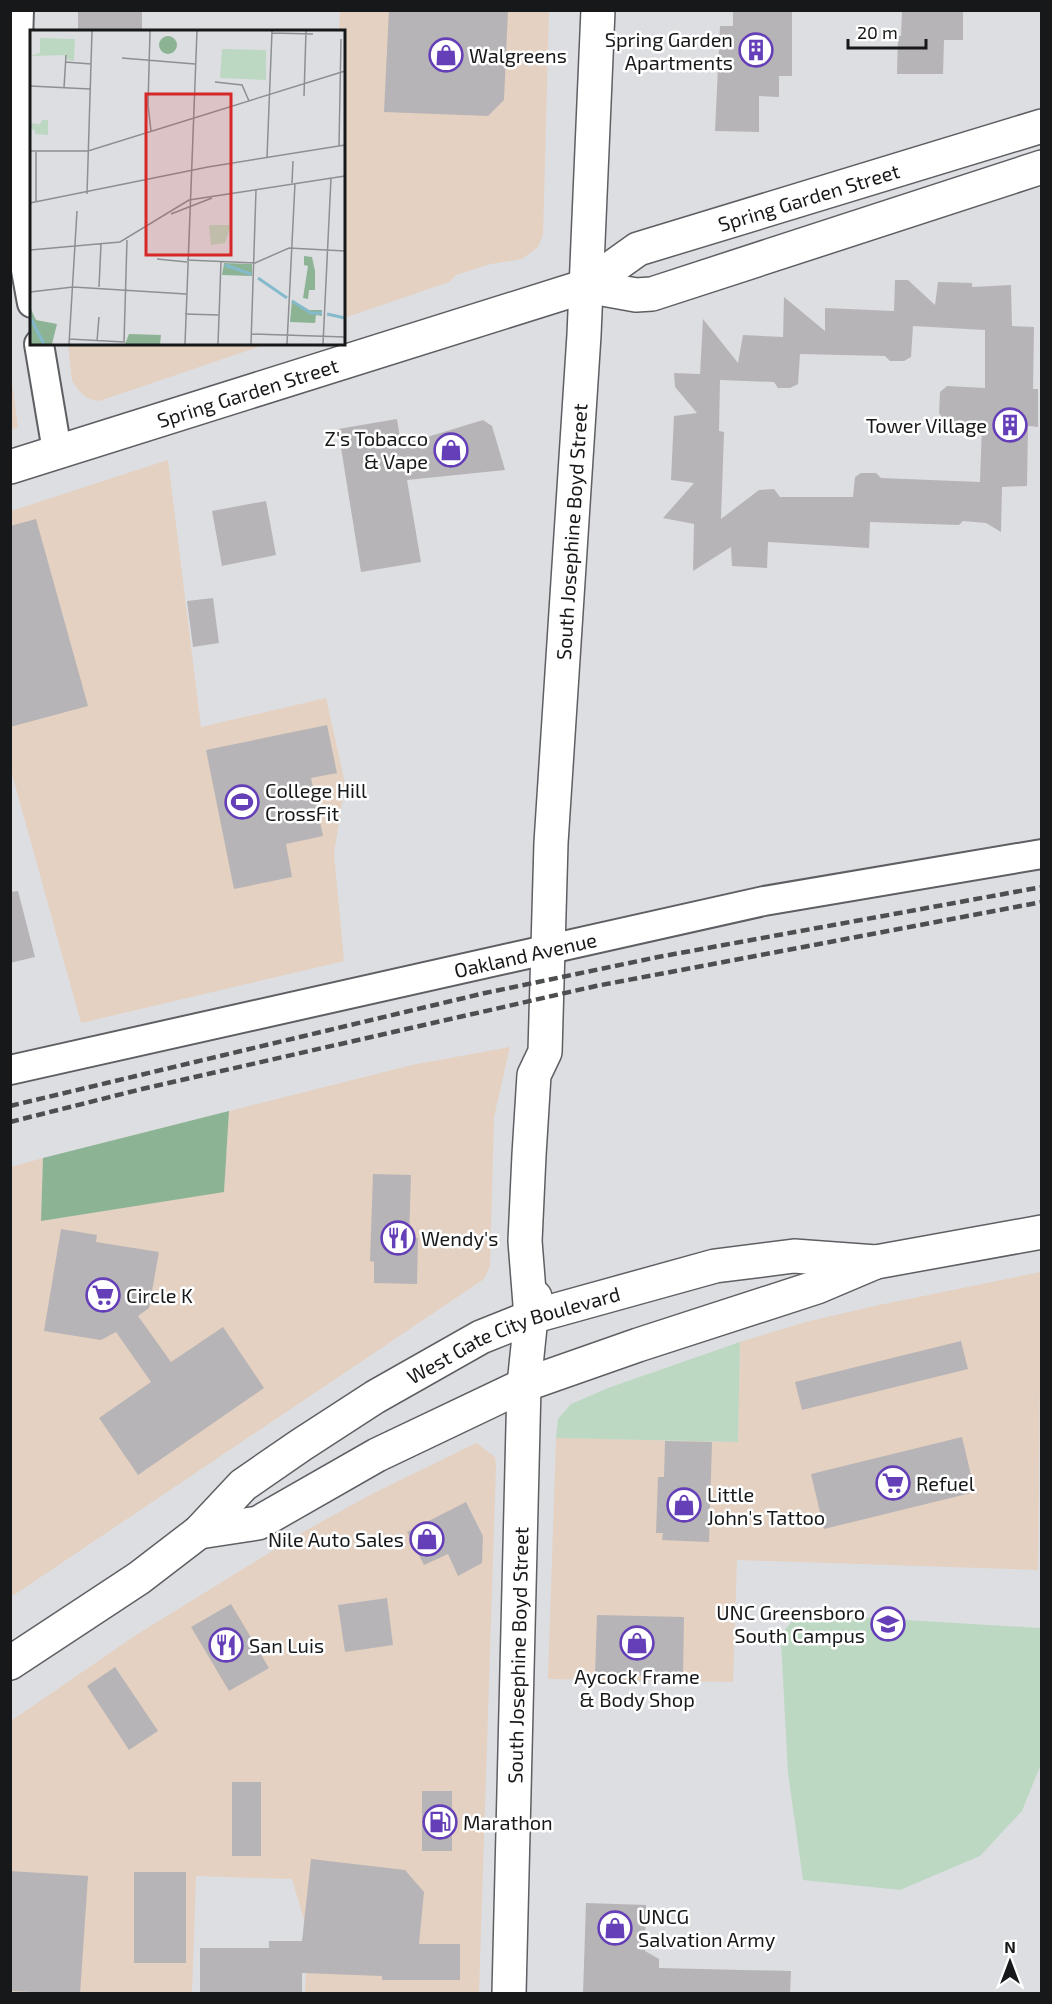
<svg xmlns="http://www.w3.org/2000/svg" width="1052" height="2004" viewBox="0 0 1052 2004" font-family="'Exo 2',sans-serif">
  <rect width="100%" height="100%" fill="#dddee2"/>
  <g fill="#e4d1c1">
    <path d="M340,11H549L543,235L538,247L522,259L491,264L456,275L449,282L344,318V32H339Z"/>
    <path d="M68,344H267L99,401L89,399L80,392L72,381Z"/>
    <path d="M10,368L18,427L11,430H10Z"/>
    <path d="M168,460L201,727L326,698L345,783L334,854L344,961L81,1023L12,774H11V511Z"/>
    <path d="M510,1047L494,1117L490,1266L484,1279L11,1597V1167L43,1158L41,1221L224,1191L229,1111L412,1065Z"/>
    <path d="M1041,1272L1038,1570L737,1560L733,1682L548,1679L556,1438L738,1442L740,1342L806,1322L879,1305Z"/>
    <path d="M476,1443L495,1457L496,1466L479,1993H305L308,1933L292,1879L196,1876L192,1993L11,1994V1721L136,1635L303,1532L370,1495Z"/>
  </g>
  <g fill="#bdd8c2">
    <path d="M740,1342L738,1442L556,1438L558,1419L571,1404L608,1388Z"/>
    <path d="M806,1614L1041,1628V1764L1022,1811L980,1856L900,1890L803,1880L788,1773L781,1642C783,1628 792,1619 806,1614Z"/>
  </g>
  <path fill="#8cb394" d="M229,1111L224,1192L41,1221L43,1158Z"/>
  <g fill="#b7b4b7" fill-rule="evenodd">
    <rect x="78" y="10" width="64" height="22"/>
    <path d="M389,10H508L504,100L488,116L384,112Z"/>
    <path d="M733,10H792V76H779V97L759,96V132L715,131L720,26H733Z"/>
    <path d="M902,10H963V40H944L943,74H897L898,36H901Z"/>
    <path d="M895,280H908L935,305L938,282L972,283V287L1011,285L1012,326L1034,327L1033,389H1038V427L1028,426L1027,486L1002,487L1001,532L986,523L963,521L959,525L870,522L869,548L768,542L767,568L732,566L731,547L693,571L694,524L663,518L694,483L671,480L674,416L697,413L675,387L674,373L700,374L703,319L738,363L743,335L783,337L784,297L825,331V308L894,311ZM913,326L985,330V388L947,386L940,392L939,413L946,423L982,424L980,482L881,478L876,473H861L855,477L853,497H780L774,489L759,490L721,519L724,432L719,431L720,380L774,382L778,388H790L798,384L800,354L885,356L890,361H904L911,357Z"/>
    <path d="M397,419L401,445L483,420L492,426L505,470L407,480L421,562L361,572L338,429Z"/>
    <path d="M266,501L276,555L222,566L212,511Z"/>
    <path d="M36,519L88,706L10,727V526Z"/>
    <path d="M213,598L219,643L193,647L187,601Z"/>
    <path d="M327,725L337,773L311,778L323,836L286,844L292,877L234,889L206,750Z"/>
    <path d="M18,891L35,957L10,963V892Z"/>
    <path d="M373,1174L411,1175L409,1237L418,1238L417,1284L374,1283V1262L370,1261Z"/>
    <path d="M61,1229L97,1235L96,1242L159,1252L149,1308L138,1316L171,1362L223,1327L264,1388L138,1475L99,1418L151,1382L116,1332L101,1340L44,1331Z"/>
    <path d="M961,1341L968,1369L802,1410L795,1382Z"/>
    <path d="M962,1437L975,1492L824,1529L811,1474Z"/>
    <path d="M665,1441L712,1442L709,1542L662,1540L663,1533H656L658,1477H664Z"/>
    <path d="M466,1502L483,1536L482,1563L458,1576L448,1554L424,1565L407,1532Z"/>
    <path d="M387,1598L393,1645L345,1652L338,1605Z"/>
    <path d="M231,1604L269,1668L229,1691L191,1627Z"/>
    <path d="M597,1615L684,1617L683,1677L595,1674Z"/>
    <path d="M115,1667L158,1731L129,1750L87,1686Z"/>
    <rect x="232" y="1782" width="29" height="74"/>
    <rect x="422" y="1791" width="30" height="60"/>
    <path d="M311,1859L405,1870L424,1892L419,1944H460V1980H382V1976L302,1973V1994H200V1948H269V1941H302Z"/>
    <path d="M10,1871L88,1876L80,1994L10,1991Z"/>
    <rect x="134" y="1872" width="52" height="91"/>
    <path d="M586,1903L646,1905L645,1951L659,1959V1968L791,1971L790,1994H583Z"/>
  </g>
  <g fill="none" stroke-linecap="round" stroke-linejoin="round">
    <defs>
      <g id="street">
        <path d="M19,10L15,136L21,243L32,303"/>
        <path d="M39,344L57,451"/>
        <path id="s1" d="M10,1070L764,901L1042,854"/>
      </g>
      <g id="secondary">
        <path d="M586,286L636,295L652,294L1042,167"/>
        <path id="s2" d="M10,467L586,286L638,249L1042,126"/>
        <path id="s3" d="M531,1317L525,1241L529,1155L534,1075L545,1052L551,843L584,335L598,10"/>
        <path id="s4" d="M509,1994L524,1385L531,1317L535,1297"/>
      </g>
      <g id="primary">
        <path d="M199,1532L258,1523L377,1455L524,1385L638,1345L817,1287L876,1262L1042,1232"/>
        <path id="s5" d="M10,1663L139,1578L199,1532L243,1485L301,1445L375,1397L481,1337L531,1317L715,1266L794,1256L876,1262"/>
      </g>
    </defs>
    <use href="#street" stroke="#5e5f63" stroke-width="32"/>
    <use href="#secondary" stroke="#5e5f63" stroke-width="36"/>
    <use href="#primary" stroke="#5e5f63" stroke-width="36"/>
    <use href="#street" stroke="#fff" stroke-width="28"/>
    <use href="#secondary" stroke="#fff" stroke-width="33"/>
    <use href="#primary" stroke="#fff" stroke-width="33"/>
    <g stroke="#4d4e50" stroke-width="4.5" stroke-dasharray="9 4.5" stroke-linecap="butt">
      <path d="M10,1106L485,993L658,957L1042,887"/>
      <path d="M10,1122L142,1089L596,986L1042,902"/>
    </g>
  </g>
  <defs>
    <symbol id="building-ring" viewBox="-11 -11 22 22"><circle r="9.5" fill="#fff" stroke="#653fb7" stroke-width="1.5"/><path d="M-4-6H4V6H1V3H-1V6H-4ZM-2.5-4.3h1.7v1.8h-1.7ZM.8-4.3h1.7v1.8H.8ZM-2.5-1h1.7V.8h-1.7ZM.8-1h1.7V.8H.8Z" fill="#653fb7"/></symbol>
    <symbol id="shop-ring" viewBox="-11 -11 22 22"><circle r="9.5" fill="#fff" stroke="#653fb7" stroke-width="1.5"/><path d="M-5-2.5h2.3a2.7 3.5 0 0 1 5.4 0H5L5.5 6h-11ZM-1.5-2.5h3a1.5 2.3 0 0 0-3 0Z" fill="#653fb7"/></symbol>
    <symbol id="stadium-ring" viewBox="-11 -11 22 22"><circle r="9.5" fill="#fff" stroke="#653fb7" stroke-width="1.5"/><path d="M0-5a6.5 5 0 1 0 0 10a6.5 5 0 1 0 0-10ZM-3.5-1.8h7v3.6h-7Z" fill="#653fb7"/></symbol>
    <symbol id="restaurant-ring" viewBox="-11 -11 22 22"><circle r="9.5" fill="#fff" stroke="#653fb7" stroke-width="1.5"/><path d="M-5-6h1v4h1v-4h1v4h1v-4h1v5L-1.5 .5V6h-2V.5L-5-1ZM5-6V6H3V1.5H1.5Q1.5-4 5-6Z" fill="#653fb7"/></symbol>
    <symbol id="supermarket-ring" viewBox="-11 -11 22 22"><circle r="9.5" fill="#fff" stroke="#653fb7" stroke-width="1.5"/><path d="M-6-5.5h2.5l.6 2H6L4.5 2H-2.5L-4.4-4H-6ZM-1.5 3.2a1.3 1.3 0 1 0 .1 0ZM3 3.2a1.3 1.3 0 1 0 .1 0Z" fill="#653fb7"/></symbol>
    <symbol id="university-ring" viewBox="-11 -11 22 22"><circle r="9.5" fill="#fff" stroke="#653fb7" stroke-width="1.5"/><path d="M0-5L7-2L0 1L-7-2ZM-4 1L0 2.5L4 1V4Q0 6-4 4Z" fill="#653fb7"/></symbol>
    <symbol id="fuel-ring" viewBox="-11 -11 22 22"><circle r="9.5" fill="#fff" stroke="#653fb7" stroke-width="1.5"/><path d="M-5.5-6h7V0h2V4h1.3V-2.5L3-4.5l.8-.8L6-3V5H2.5V1h-1V6h-7ZM-4.2-4.7v3.2H.2V-4.7Z" fill="#653fb7"/></symbol>
  </defs>
  <g fill-rule="evenodd">
    <use href="#building-ring" x="737" y="31" width="38" height="38"/>
    <use href="#shop-ring" x="427" y="36" width="38" height="38"/>
    <use href="#building-ring" x="991" y="406" width="38" height="38"/>
    <use href="#shop-ring" x="432" y="431" width="38" height="38"/>
    <use href="#stadium-ring" x="223" y="783" width="38" height="38"/>
    <use href="#restaurant-ring" x="379" y="1219" width="38" height="38"/>
    <use href="#supermarket-ring" x="84" y="1276" width="38" height="38"/>
    <use href="#supermarket-ring" x="874" y="1464" width="38" height="38"/>
    <use href="#shop-ring" x="665" y="1486" width="38" height="38"/>
    <use href="#shop-ring" x="408" y="1520" width="38" height="38"/>
    <use href="#university-ring" x="869" y="1605" width="38" height="38"/>
    <use href="#shop-ring" x="618" y="1624" width="38" height="38"/>
    <use href="#restaurant-ring" x="207" y="1626" width="38" height="38"/>
    <use href="#fuel-ring" x="421" y="1803" width="38" height="38"/>
    <use href="#shop-ring" x="596" y="1909" width="38" height="38"/>
  </g>
  <g text-anchor="middle" dominant-baseline="central" stroke-width="5" stroke-linejoin="round" paint-order="stroke">
    <g font-size="20" fill="#171819" stroke="#fff" text-anchor="start">
      <text x="733" y="39" text-anchor="end">Spring Garden<tspan x="733" dy="23">Apartments</tspan></text>
      <text x="469" y="55">Walgreens</text>
      <text x="987" y="425" text-anchor="end">Tower Village</text>
      <text x="428" y="438" text-anchor="end">Z's Tobacco<tspan x="428" dy="23">&amp; Vape</tspan></text>
      <text x="265" y="790">College Hill<tspan x="265" dy="23">CrossFit</tspan></text>
      <text x="421" y="1238">Wendy's</text>
      <text x="126" y="1295">Circle K</text>
      <text x="916" y="1483">Refuel</text>
      <text x="707" y="1494">Little<tspan x="707" dy="23">John's Tattoo</tspan></text>
      <text x="404" y="1539" text-anchor="end">Nile Auto Sales</text>
      <text x="865" y="1612" text-anchor="end">UNC Greensboro<tspan x="865" dy="23">South Campus</tspan></text>
      <text x="249" y="1645">San Luis</text>
      <text x="637" y="1676" text-anchor="middle">Aycock Frame<tspan x="637" dy="23">&amp; Body Shop</tspan></text>
      <text x="463" y="1822">Marathon</text>
      <text x="638" y="1916">UNCG<tspan x="638" dy="23">Salvation Army</tspan></text>
    </g>
    <g font-size="20" fill="#171819" stroke="#fff">
      <text stroke="none"><textPath href="#s2" startOffset="846">Spring Garden Street</textPath></text>
      <text stroke="none"><textPath href="#s2" startOffset="249">Spring Garden Street</textPath></text>
      <text stroke="none"><textPath href="#s3" startOffset="789">South Josephine Boyd Street</textPath></text>
      <text stroke="none"><textPath href="#s1" startOffset="528">Oakland Avenue</textPath></text>
      <text stroke="none"><textPath href="#s5" startOffset="606">West Gate City Boulevard</textPath></text>
      <text stroke="none"><textPath href="#s4" startOffset="339">South Josephine Boyd Street</textPath></text>
    </g>
  </g>
  <g transform="translate(30 30)">
    <rect width="315" height="315" fill="#dddee2"/>
    <path d="M10,8L45,9L44,31L38,30L36,25L0,26L10,23ZM192,19L236,20V50L190,48ZM12,90H18V105L5,104V100L0,99V93L10,94ZM201,195L195,213L181,215L179,195Z" fill="#bdd8c2"/>
    <path d="M129 15a9 9 0 1 1 18 0a9 9 0 1 1-18 0ZM274,226L282,227L285,241V260H279L278,269L273,268L278,236L274,235ZM194,233L222,234V246L192,245ZM262,270L279,280H292V286L286,285L285,293L260,292ZM0,277L6,290L27,294L22,314H0ZM99,304L131,305L130,314H95Z" fill="#8cb394"/>
    <path fill="none" stroke="#85bacc" stroke-width="3" d="M195,235L221,244M228,248L257,268M262,271L281,283H292M297,284L315,288M0,287L14,314"/>
    <path fill="none" stroke="#8e8f92" stroke-width="1.5" d="M120,1L118,75L121,101M242,3L283,4M92,28L165,34M35,32L61,34M185,52L212,55L219,71M0,56L60,59M34,58L36,25M274,66L276,1M309,116L311,9M0,121H58L315,41M6,122V172M237,127L242,1M262,153L263,131M57,164L62,1M0,173L178,137L315,115M141,184L182,168M0,220L90,212L159,170L315,146M127,229L157,232M157,230L225,233L259,218L315,221M69,257L71,214M0,262L43,257L156,264M155,284L189,285M222,304L315,307M39,309L94,312L97,210M67,311L69,287M39,314L47,181M155,314L167,1M188,314L191,231M221,314L226,160M257,314L265,153M293,314L301,148"/>
    <path fill="#d62828" fill-opacity="0.15" stroke="#d62828" stroke-width="3" d="M116,64H201V225H116Z"/>
    <rect width="315" height="315" fill="none" stroke="#171819" stroke-width="3"/>
  </g>
  <rect width="1052" height="2004" fill="none" stroke="#171819" stroke-width="24"/>
  <g transform="translate(1010 1962)" stroke="#ffffff" stroke-width="4.5" paint-order="stroke">
  <path d="M0-4.5L10 22L0 15L-10 22Z" fill="#171819"/>
  <text y="-9" font-size="16" font-weight="bold" text-anchor="middle" fill="#171819">N</text>
  </g>
  <path d="M848 39v9h78v-9" fill="none" stroke="#171819" stroke-width="3"/>
  <text x="857" y="39" font-size="18" fill="#171819" stroke="#ffffff" stroke-width="4.5" paint-order="stroke">20 m</text>
</svg>
